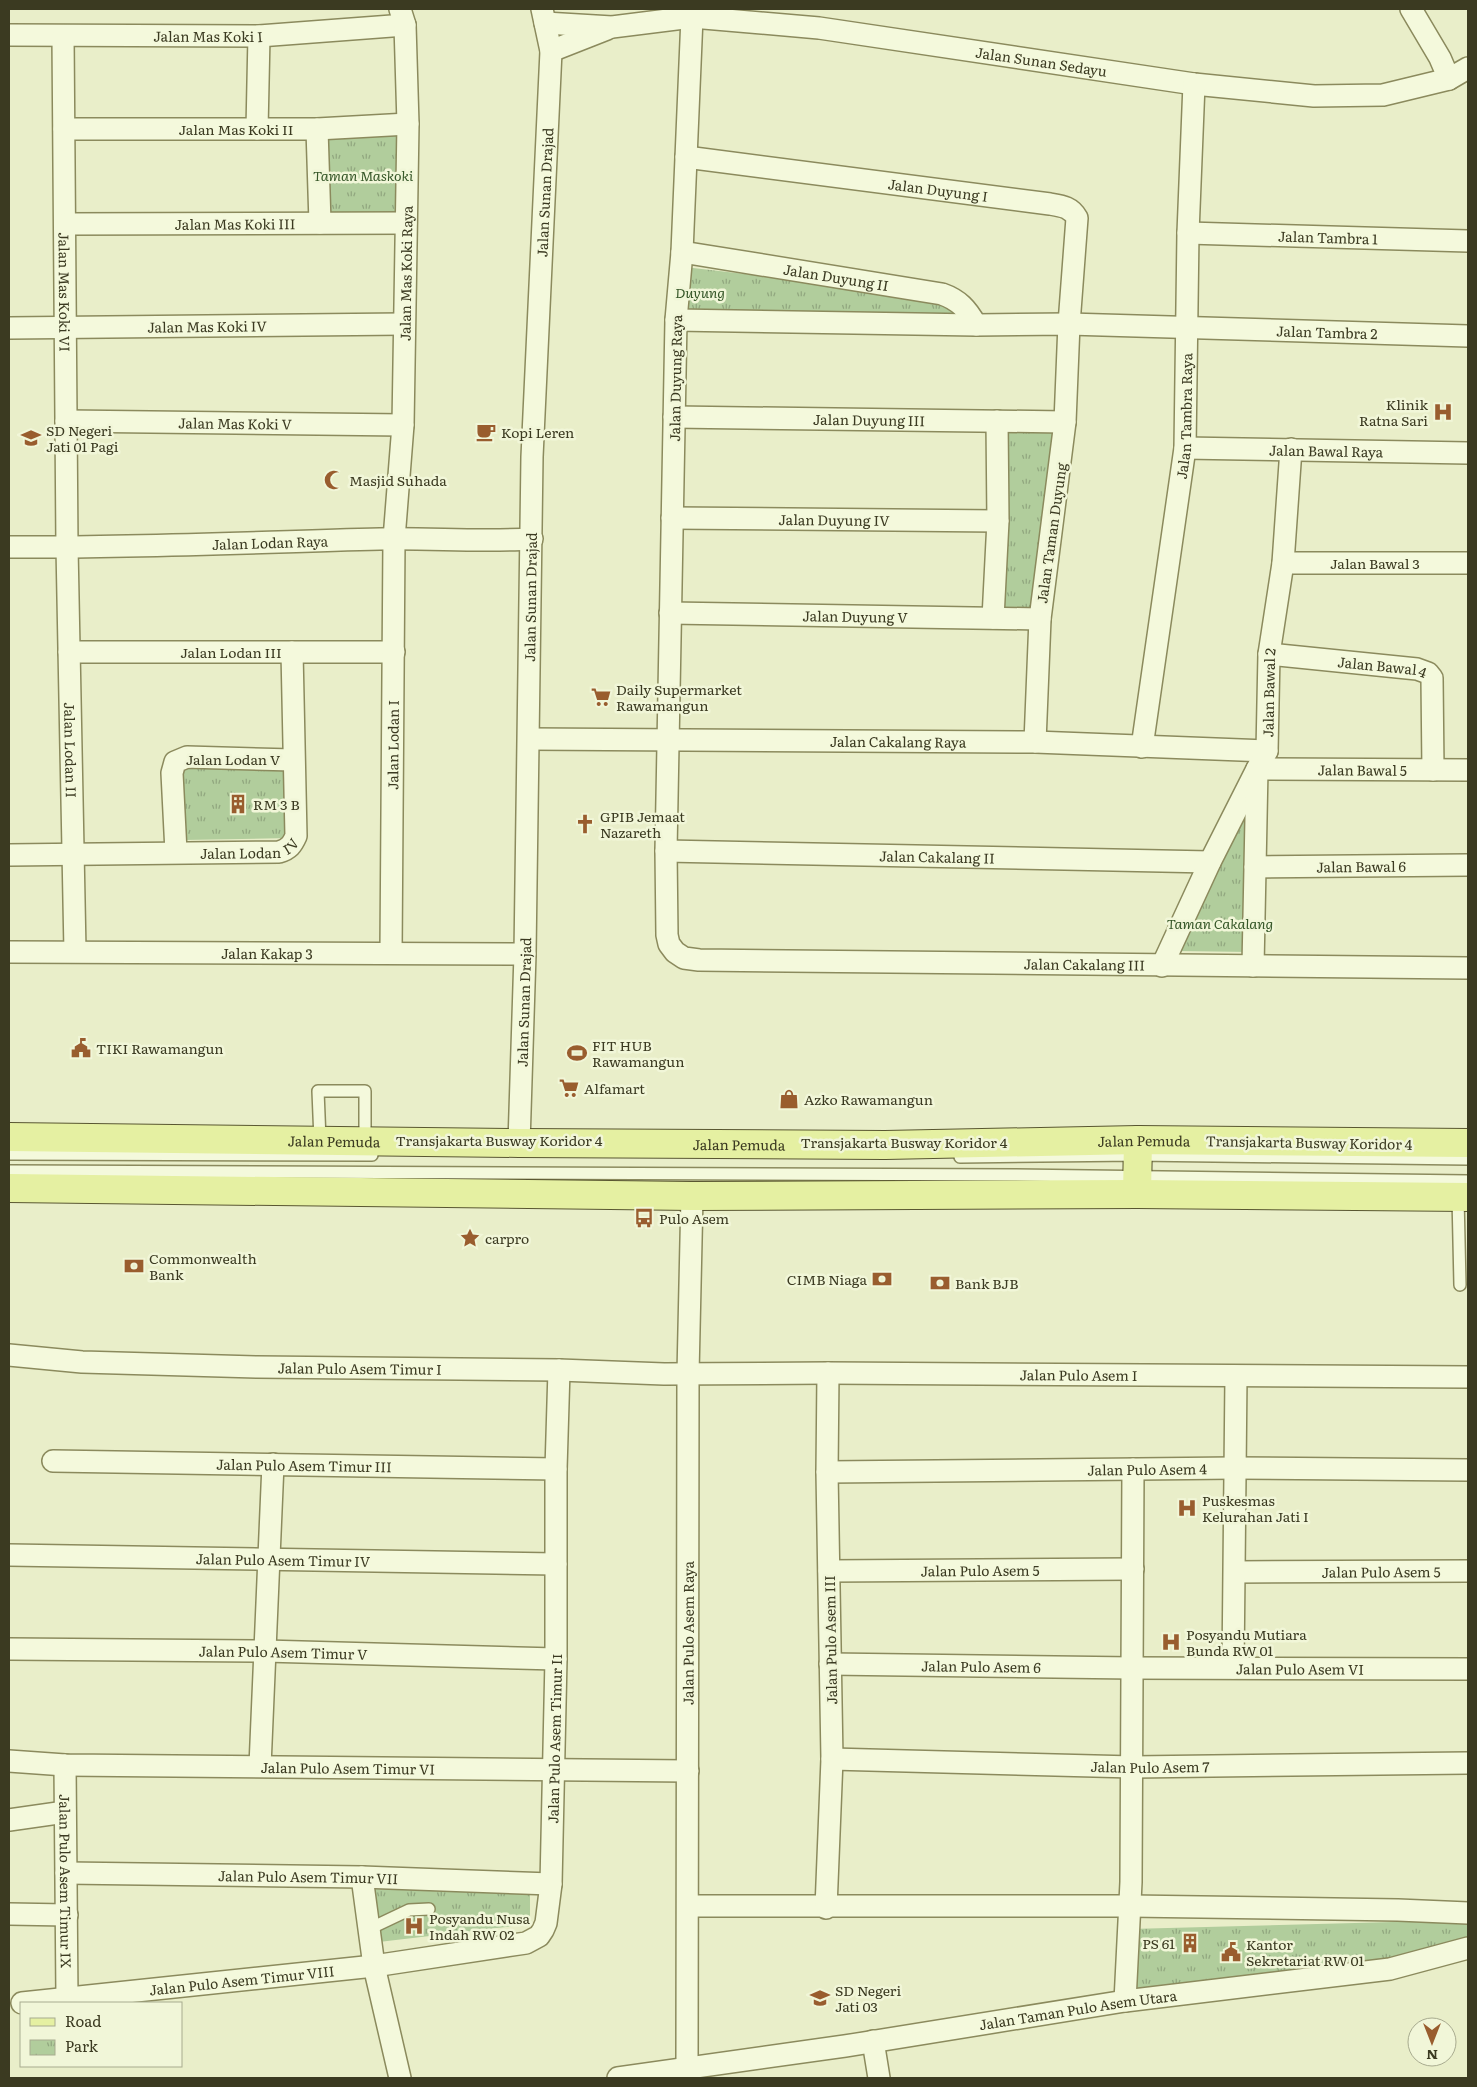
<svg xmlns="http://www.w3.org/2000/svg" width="1477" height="2087" viewBox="0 0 1477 2087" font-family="Literata,serif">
  <defs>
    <pattern id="park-tufts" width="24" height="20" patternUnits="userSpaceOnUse" patternTransform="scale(1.25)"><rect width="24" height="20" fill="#b1cd9c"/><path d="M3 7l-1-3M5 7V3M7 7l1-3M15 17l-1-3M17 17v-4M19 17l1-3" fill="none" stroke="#91a77f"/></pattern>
  </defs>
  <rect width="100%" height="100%" fill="#e9eec9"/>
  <g fill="url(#park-tufts)">
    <path d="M403,129L402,218L325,219L322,132Z"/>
    <path d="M676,266L959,299L964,317L676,315Z"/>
    <path d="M999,425L1054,427L1036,608H993Z"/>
    <path d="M288,766L289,838L184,840L181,767Z"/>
    <path d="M1248,794L1250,952L1177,951Z"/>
    <path d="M369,1889L530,1891V1924L379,1942Z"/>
    <path d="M1468,1920V1943L1128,2012L1130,1929Z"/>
  </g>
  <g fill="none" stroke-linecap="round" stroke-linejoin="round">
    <defs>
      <g id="service">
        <path d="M320,1140L318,1091H365V1141"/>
        <path d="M9,1154L372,1155"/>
        <path d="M960,1157L1137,1155L1468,1159"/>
        <path d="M9,1171L1015,1175L1468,1181"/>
        <path d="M1458,1197L1460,1285"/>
        <path d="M369,1929L409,1910L429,1909"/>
      </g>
      <g id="minor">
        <path d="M1411,9L1440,58L1449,79"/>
        <path id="s1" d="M692,17L682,252L676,320L666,851L667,935L669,944L675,952L684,958L699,960L1468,968"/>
        <path id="s2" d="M545,23L612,27L692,17L819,28L1194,84L1314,96L1383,95L1449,79L1468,68"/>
        <path id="s3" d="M9,35L259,36L405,25"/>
        <path id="s4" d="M63,36L67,547L75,951"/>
        <path d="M551,51L607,29"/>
        <path id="s5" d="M64,129H317L408,124"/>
        <path d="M257,129L259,36"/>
        <path d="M317,129L320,223"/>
        <path id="s6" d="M686,157L1050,204C1062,206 1071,207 1077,218L1069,324L1065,422L1040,619L1035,742"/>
        <path id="s7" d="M65,224L406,223"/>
        <path id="s8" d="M1188,233L1468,241"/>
        <path id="s9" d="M682,252L942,294C959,300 967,309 976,325"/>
        <path id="s10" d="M676,320L976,325L1069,324L1468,336"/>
        <path id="s11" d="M9,328L404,324"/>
        <path id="s12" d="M674,417L1065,422"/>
        <path id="s13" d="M66,421L403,425"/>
        <path id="s14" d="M1185,448L1468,453"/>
        <path id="s15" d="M672,518L998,521"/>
        <path id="s16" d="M9,547C133,548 257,542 380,539C431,538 482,542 532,539"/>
        <path id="s17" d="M1283,563H1468"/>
        <path id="s18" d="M670,613L1040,619"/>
        <path d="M993,618L998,521L997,421"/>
        <path id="s19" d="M69,652H394"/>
        <path id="s20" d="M1269,654L1417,669L1428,673L1432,678L1433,770"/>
        <path id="s21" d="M529,739L1035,742L1267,751"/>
        <path id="s22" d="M1142,747L1185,448L1188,233L1194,84"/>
        <path id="s23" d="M666,851L1210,862"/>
        <path d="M176,852L172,773L175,762L187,757L293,760"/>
        <path id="s24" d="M9,855L279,852C289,849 292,845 296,836L292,652"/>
        <path id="s25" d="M1255,867L1468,865"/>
        <path id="s26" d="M9,952L525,954"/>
        <path id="s27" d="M391,953L394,539L403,425L408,124L405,25L400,9"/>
        <path id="s28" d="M1162,966L1210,862L1257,769L1468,770"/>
        <path id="s29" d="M1253,966L1257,769L1267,751L1269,654L1283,563L1291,449"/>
        <path id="s30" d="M519,1143L525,954L532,457L551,51L542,9"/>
        <path id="s31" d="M9,1355L82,1362L257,1367L559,1370L664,1374L828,1373L1468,1377"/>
        <path id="s32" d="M53,1461L556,1469"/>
        <path id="s33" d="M827,1472L1235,1468L1468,1470"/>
        <path id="s34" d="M9,1555L556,1564"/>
        <path id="s35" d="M829,1571L1133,1569"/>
        <path id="s36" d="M1235,1572L1468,1571"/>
        <path id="s37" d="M9,1649L265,1651L556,1659"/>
        <path id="s38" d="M830,1664L1133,1668L1468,1669"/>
        <path d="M1233,1668L1236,1376"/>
        <path id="s39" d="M832,1759L1133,1767L1468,1763"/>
        <path id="s40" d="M9,1761L65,1765L688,1771"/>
        <path id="s41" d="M65,1765L67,1998"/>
        <path d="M260,1766L273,1464"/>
        <path d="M9,1820L65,1812"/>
        <path id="s42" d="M66,1873L362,1877L551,1884"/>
        <path d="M362,1877L374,1966L400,2078"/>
        <path d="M688,1906H1130L1398,1910L1468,1913"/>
        <path d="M826,1908L832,1759L827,1472L828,1373"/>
        <path d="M9,1914L67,1915"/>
        <path d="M1125,2001L1131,1882L1133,1469"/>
        <path id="s43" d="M22,2003L374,1966L526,1943L539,1936L543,1930L546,1923L551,1884L556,1659V1469L559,1370"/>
        <path d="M873,2041L879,2078"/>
        <path id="s44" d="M687,2069L688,1374L692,1196"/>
        <path id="s45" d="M618,2078L845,2046L1125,2001L1390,1969L1468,1948"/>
      </g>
      <g id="primary">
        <path id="s46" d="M9,1137L519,1143L885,1145L1138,1140L1468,1143"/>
        <path d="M9,1188L692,1196L1137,1194L1468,1197"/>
        <path d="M1137,1194L1138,1140"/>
      </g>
    </defs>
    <use href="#service" stroke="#8b8a5d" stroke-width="14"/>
    <use href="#minor" stroke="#8b8a5d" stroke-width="24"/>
    <use href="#primary" stroke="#595631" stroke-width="30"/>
    <use href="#service" stroke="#f4f9dc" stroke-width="11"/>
    <use href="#minor" stroke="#f4f9dc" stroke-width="21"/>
    <use href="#primary" stroke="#e5f0a2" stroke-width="28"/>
  </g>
  <defs>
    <symbol id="hospital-bare" viewBox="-9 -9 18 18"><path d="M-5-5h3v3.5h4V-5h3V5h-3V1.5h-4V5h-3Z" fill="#995d2e" stroke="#f1f6d8" stroke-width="2.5" paint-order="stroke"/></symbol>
    <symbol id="cafe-bare" viewBox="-9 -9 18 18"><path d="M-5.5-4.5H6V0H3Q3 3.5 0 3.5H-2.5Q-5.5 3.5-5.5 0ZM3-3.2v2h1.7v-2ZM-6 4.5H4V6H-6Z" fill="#995d2e" stroke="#f1f6d8" stroke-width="2.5" paint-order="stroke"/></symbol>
    <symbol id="school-bare" viewBox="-9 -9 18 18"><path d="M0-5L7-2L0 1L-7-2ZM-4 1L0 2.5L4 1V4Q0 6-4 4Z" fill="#995d2e" stroke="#f1f6d8" stroke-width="2.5" paint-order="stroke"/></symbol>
    <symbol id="mosque-bare" viewBox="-9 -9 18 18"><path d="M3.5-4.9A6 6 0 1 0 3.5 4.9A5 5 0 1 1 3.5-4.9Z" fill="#995d2e" stroke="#f1f6d8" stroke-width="2.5" paint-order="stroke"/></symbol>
    <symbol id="supermarket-bare" viewBox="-9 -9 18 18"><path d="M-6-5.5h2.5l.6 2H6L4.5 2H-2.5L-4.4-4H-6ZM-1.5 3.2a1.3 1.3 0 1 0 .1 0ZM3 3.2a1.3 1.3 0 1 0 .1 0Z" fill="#995d2e" stroke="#f1f6d8" stroke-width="2.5" paint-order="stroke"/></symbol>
    <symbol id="building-bare" viewBox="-9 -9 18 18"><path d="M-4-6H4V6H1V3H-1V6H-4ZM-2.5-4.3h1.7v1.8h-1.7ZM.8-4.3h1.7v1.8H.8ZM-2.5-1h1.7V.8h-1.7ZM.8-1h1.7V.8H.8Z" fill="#995d2e" stroke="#f1f6d8" stroke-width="2.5" paint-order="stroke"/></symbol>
    <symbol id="church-bare" viewBox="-9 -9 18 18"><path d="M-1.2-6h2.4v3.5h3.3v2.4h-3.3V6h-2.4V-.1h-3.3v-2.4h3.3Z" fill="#995d2e" stroke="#f1f6d8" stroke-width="2.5" paint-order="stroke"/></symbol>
    <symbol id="civic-bare" viewBox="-9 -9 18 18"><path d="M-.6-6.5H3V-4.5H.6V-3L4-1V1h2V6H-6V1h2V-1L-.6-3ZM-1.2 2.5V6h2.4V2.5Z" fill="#995d2e" stroke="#f1f6d8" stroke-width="2.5" paint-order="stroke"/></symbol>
    <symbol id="stadium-bare" viewBox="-9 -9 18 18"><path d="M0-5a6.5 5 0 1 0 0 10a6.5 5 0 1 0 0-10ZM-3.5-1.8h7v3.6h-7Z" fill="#995d2e" stroke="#f1f6d8" stroke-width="2.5" paint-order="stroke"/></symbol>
    <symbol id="shop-bare" viewBox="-9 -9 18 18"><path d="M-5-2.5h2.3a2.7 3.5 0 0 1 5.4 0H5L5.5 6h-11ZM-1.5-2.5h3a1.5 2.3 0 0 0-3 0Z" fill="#995d2e" stroke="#f1f6d8" stroke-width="2.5" paint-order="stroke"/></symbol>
    <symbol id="bus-bare" viewBox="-9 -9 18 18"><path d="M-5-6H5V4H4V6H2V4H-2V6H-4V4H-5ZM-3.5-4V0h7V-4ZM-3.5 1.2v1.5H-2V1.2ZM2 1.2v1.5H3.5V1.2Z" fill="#995d2e" stroke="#f1f6d8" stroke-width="2.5" paint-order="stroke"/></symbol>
    <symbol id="sight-bare" viewBox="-9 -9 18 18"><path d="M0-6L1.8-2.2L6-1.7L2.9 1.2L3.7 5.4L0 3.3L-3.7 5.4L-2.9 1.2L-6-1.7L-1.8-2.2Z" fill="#995d2e" stroke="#f1f6d8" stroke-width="2.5" paint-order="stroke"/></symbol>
    <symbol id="bank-bare" viewBox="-9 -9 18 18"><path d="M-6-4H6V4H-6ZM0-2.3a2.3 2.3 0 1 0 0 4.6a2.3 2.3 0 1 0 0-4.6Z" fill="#995d2e" stroke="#f1f6d8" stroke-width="2.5" paint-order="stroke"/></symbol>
  </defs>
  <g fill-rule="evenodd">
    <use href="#hospital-bare" x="1429" y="398" width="28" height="28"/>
    <use href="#cafe-bare" x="472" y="418" width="28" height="28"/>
    <use href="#school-bare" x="17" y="424" width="28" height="28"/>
    <use href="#mosque-bare" x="320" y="466" width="28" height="28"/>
    <use href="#supermarket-bare" x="587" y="683" width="28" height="28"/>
    <use href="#building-bare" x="224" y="790" width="28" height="28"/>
    <use href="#church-bare" x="571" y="810" width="28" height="28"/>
    <use href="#civic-bare" x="67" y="1034" width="28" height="28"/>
    <use href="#stadium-bare" x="563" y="1039" width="28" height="28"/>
    <use href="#supermarket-bare" x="555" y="1074" width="28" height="28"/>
    <use href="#shop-bare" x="775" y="1085" width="28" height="28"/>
    <use href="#bus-bare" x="630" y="1204" width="28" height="28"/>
    <use href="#sight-bare" x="456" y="1224" width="28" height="28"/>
    <use href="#bank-bare" x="120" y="1252" width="28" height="28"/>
    <use href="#bank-bare" x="868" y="1265" width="28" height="28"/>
    <use href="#bank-bare" x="926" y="1269" width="28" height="28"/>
    <use href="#hospital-bare" x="1173" y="1494" width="28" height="28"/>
    <use href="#hospital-bare" x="1157" y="1628" width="28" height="28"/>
    <use href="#hospital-bare" x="400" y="1912" width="28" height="28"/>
    <use href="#building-bare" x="1176" y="1929" width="28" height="28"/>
    <use href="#civic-bare" x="1217" y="1938" width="28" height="28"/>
    <use href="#school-bare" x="806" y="1984" width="28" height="28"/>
  </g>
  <g text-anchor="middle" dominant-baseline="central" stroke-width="5" stroke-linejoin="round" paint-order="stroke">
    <g font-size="14" fill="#3b3a21" stroke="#f1f6d8">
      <text stroke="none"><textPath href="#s3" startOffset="199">Jalan Mas Koki I</textPath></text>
      <text stroke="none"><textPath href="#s2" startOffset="500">Jalan Sunan Sedayu</textPath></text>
      <text stroke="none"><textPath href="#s5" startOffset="172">Jalan Mas Koki II</textPath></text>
      <text stroke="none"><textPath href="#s6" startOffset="254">Jalan Duyung I</textPath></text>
      <text stroke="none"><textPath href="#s30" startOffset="951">Jalan Sunan Drajad</textPath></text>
      <text stroke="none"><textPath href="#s7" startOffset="170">Jalan Mas Koki III</textPath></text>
      <text stroke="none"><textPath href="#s8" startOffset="140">Jalan Tambra 1</textPath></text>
      <text stroke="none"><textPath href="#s27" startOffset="680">Jalan Mas Koki Raya</textPath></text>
      <text stroke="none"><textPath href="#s9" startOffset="156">Jalan Duyung II</textPath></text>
      <text stroke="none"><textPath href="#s4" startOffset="256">Jalan Mas Koki VI</textPath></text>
      <text stroke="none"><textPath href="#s11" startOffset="198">Jalan Mas Koki IV</textPath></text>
      <text stroke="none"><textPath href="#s10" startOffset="651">Jalan Tambra 2</textPath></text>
      <text transform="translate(675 378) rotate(-89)">Jalan Duyung Raya</text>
      <text stroke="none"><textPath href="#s22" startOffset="334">Jalan Tambra Raya</textPath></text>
      <text stroke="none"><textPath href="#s12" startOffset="195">Jalan Duyung III</textPath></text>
      <text stroke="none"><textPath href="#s13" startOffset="169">Jalan Mas Koki V</textPath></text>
      <text stroke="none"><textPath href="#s14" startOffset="141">Jalan Bawal Raya</textPath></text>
      <text stroke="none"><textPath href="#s15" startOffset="162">Jalan Duyung IV</textPath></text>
      <text transform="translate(1051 533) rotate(-82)">Jalan Taman Duyung</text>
      <text stroke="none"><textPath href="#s16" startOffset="261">Jalan Lodan Raya</textPath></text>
      <text stroke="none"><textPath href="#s17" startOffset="92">Jalan Bawal 3</textPath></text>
      <text stroke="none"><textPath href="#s30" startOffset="546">Jalan Sunan Drajad</textPath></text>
      <text stroke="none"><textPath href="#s18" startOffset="185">Jalan Duyung V</textPath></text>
      <text stroke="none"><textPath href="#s19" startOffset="162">Jalan Lodan III</textPath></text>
      <text stroke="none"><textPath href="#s20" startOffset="114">Jalan Bawal 4</textPath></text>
      <text stroke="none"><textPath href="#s29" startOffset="276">Jalan Bawal 2</textPath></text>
      <text stroke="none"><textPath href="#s21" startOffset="369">Jalan Cakalang Raya</textPath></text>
      <text stroke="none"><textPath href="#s27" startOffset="208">Jalan Lodan I</textPath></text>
      <text stroke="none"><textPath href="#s4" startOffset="714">Jalan Lodan II</textPath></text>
      <text x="233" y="759">Jalan Lodan V</text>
      <text stroke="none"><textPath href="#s28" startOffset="324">Jalan Bawal 5</textPath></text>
      <text stroke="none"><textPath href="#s24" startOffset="241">Jalan Lodan IV</textPath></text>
      <text stroke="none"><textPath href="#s23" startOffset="271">Jalan Cakalang II</textPath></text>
      <text stroke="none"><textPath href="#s25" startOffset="106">Jalan Bawal 6</textPath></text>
      <text stroke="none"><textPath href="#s26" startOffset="258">Jalan Kakap 3</textPath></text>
      <text stroke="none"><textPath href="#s1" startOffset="1349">Jalan Cakalang III</textPath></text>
      <text stroke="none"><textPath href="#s30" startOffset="141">Jalan Sunan Drajad</textPath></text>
      <text x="499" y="1140">Transjakarta Busway Koridor 4</text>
      <text stroke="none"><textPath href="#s46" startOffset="325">Jalan Pemuda</textPath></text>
      <text stroke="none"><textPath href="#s46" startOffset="1135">Jalan Pemuda</textPath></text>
      <text x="904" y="1142">Transjakarta Busway Koridor 4</text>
      <text transform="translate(1309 1142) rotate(1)">Transjakarta Busway Koridor 4</text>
      <text stroke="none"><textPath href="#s46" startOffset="730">Jalan Pemuda</textPath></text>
      <text stroke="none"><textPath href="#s31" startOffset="351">Jalan Pulo Asem Timur I</textPath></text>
      <text stroke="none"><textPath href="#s31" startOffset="1070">Jalan Pulo Asem I</textPath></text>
      <text stroke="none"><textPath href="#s32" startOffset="251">Jalan Pulo Asem Timur III</textPath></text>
      <text stroke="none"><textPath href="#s33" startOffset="320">Jalan Pulo Asem 4</textPath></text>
      <text stroke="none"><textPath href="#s34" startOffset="274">Jalan Pulo Asem Timur IV</textPath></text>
      <text stroke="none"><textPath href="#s35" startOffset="151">Jalan Pulo Asem 5</textPath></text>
      <text stroke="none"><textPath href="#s36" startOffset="146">Jalan Pulo Asem 5</textPath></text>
      <text stroke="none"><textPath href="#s44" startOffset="436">Jalan Pulo Asem Raya</textPath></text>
      <text transform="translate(830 1640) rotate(-91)">Jalan Pulo Asem III</text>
      <text stroke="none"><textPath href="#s37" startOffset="274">Jalan Pulo Asem Timur V</textPath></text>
      <text stroke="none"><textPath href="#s38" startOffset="151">Jalan Pulo Asem 6</textPath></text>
      <text stroke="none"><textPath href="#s38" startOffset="470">Jalan Pulo Asem VI</textPath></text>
      <text stroke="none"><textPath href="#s43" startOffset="722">Jalan Pulo Asem Timur II</textPath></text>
      <text stroke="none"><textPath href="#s39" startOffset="318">Jalan Pulo Asem 7</textPath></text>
      <text stroke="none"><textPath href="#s40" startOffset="339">Jalan Pulo Asem Timur VI</textPath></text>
      <text stroke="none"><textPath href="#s42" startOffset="242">Jalan Pulo Asem Timur VII</textPath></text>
      <text stroke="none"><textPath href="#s41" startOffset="116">Jalan Pulo Asem Timur IX</textPath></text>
      <text stroke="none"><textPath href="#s43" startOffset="221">Jalan Pulo Asem Timur VIII</textPath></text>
      <text stroke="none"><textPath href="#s45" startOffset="465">Jalan Taman Pulo Asem Utara</textPath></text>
    </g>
    <g font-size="14" font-style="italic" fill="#365728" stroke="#f1f6d8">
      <text x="363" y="175">Taman Maskoki</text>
      <text x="700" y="292">Duyung</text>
      <text x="1220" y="923">Taman Cakalang</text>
    </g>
    <g font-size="14" fill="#3b3a21" stroke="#f1f6d8" text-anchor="start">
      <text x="1428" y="404" text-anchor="end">Klinik<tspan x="1428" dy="16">Ratna Sari</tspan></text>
      <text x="46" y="430">SD Negeri<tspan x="46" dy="16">Jati 01 Pagi</tspan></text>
      <text x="501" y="432">Kopi Leren</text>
      <text x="349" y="480">Masjid Suhada</text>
      <text x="616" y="689">Daily Supermarket<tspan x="616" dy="16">Rawamangun</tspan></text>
      <text x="253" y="804">RM 3 B</text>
      <text x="600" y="816">GPIB Jemaat<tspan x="600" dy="16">Nazareth</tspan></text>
      <text x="592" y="1045">FIT HUB<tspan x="592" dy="16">Rawamangun</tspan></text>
      <text x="96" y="1048">TIKI Rawamangun</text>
      <text x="584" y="1088">Alfamart</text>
      <text x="804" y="1099">Azko Rawamangun</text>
      <text x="659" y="1218">Pulo Asem</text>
      <text x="485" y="1238">carpro</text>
      <text x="149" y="1258">Commonwealth<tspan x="149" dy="16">Bank</tspan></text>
      <text x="867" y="1279" text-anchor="end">CIMB Niaga</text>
      <text x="955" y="1283">Bank BJB</text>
      <text x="1202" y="1500">Puskesmas<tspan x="1202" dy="16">Kelurahan Jati I</tspan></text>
      <text x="1186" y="1634">Posyandu Mutiara<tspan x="1186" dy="16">Bunda RW 01</tspan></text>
      <text x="429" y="1918">Posyandu Nusa<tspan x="429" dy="16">Indah RW 02</tspan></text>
      <text x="1175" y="1943" text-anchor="end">PS 61</text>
      <text x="1246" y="1944">Kantor<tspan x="1246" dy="16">Sekretariat RW 01</tspan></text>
      <text x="835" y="1990">SD Negeri<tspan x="835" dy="16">Jati 03</tspan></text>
    </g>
  </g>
  <rect width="1477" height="2087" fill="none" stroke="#3b3a21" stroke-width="20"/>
  <rect x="20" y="2002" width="162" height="65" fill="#f1f6d8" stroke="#a8ab8f"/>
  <rect x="30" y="2018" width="25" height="8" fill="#e5f0a2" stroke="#a8ab8f"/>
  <text x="65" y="2027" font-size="15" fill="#3b3a21">Road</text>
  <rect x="30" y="2040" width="25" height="15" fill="url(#park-tufts)" stroke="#a8ab8f"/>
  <text x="65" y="2052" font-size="15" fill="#3b3a21">Park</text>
  <g transform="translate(1432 2042) rotate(180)"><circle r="24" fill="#f1f6d8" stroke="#a8ab8f"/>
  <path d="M0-4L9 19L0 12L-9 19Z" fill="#995d2e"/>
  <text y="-8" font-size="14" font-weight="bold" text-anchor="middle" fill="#3b3a21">N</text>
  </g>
</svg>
